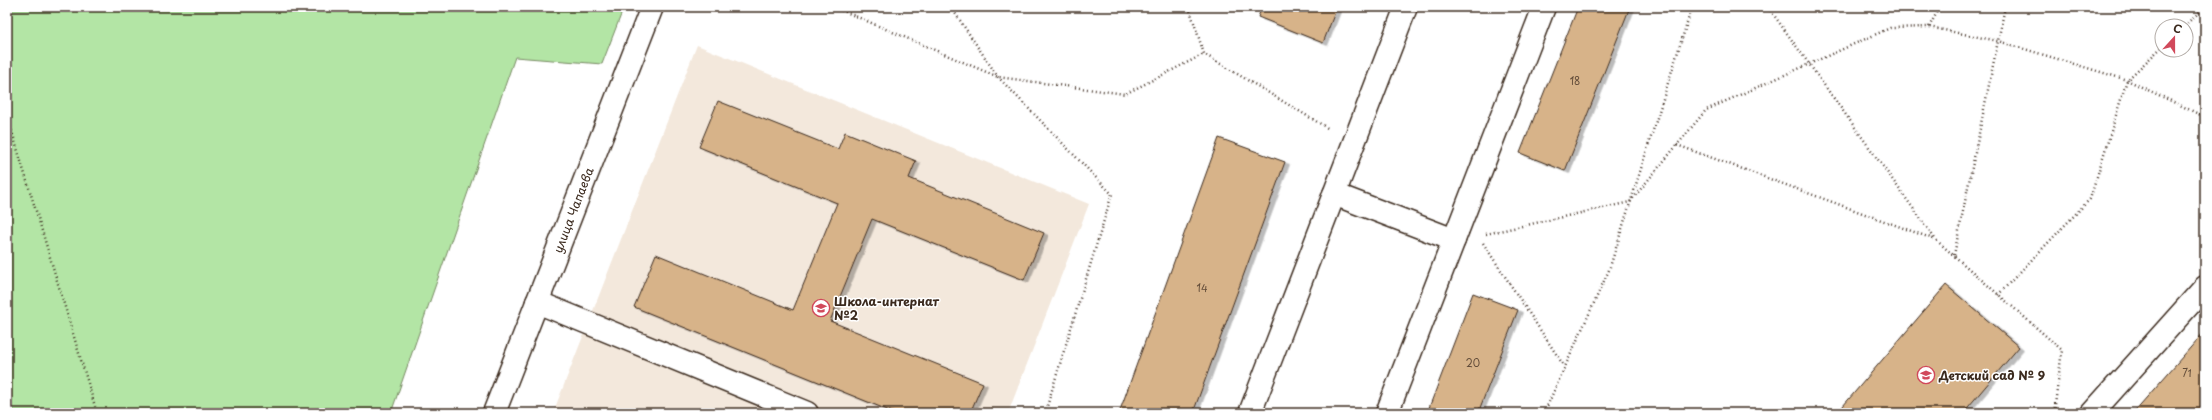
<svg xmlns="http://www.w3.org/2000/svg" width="2212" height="420" viewBox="0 0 2212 420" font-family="'Playpen Sans',sans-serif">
  <defs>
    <filter id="shadow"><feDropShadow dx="4.5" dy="2.5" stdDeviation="0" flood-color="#0004"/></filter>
  </defs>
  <rect width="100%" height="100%" fill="#fff"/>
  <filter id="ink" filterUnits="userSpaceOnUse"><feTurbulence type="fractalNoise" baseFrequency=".025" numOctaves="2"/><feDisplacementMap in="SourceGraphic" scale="8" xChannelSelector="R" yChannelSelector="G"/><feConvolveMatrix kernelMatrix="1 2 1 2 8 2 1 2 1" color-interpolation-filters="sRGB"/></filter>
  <g filter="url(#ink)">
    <path fill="#f3e8dc" d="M697,45L1089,204L1008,413H553Z"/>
    <path fill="#b3e5a5" stroke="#778862" d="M7,7H624L602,64L515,57L391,413H7Z"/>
    <g fill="#d7b389" stroke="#3b2a1e" filter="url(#shadow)">
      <path d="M1262,7H1337L1323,43L1258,17Z"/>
      <path d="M1578,7H1630L1565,171L1520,153Z"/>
      <path d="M718,101L838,149L845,132L916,161L909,178L1044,233L1024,280L872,219L830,321L983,383L970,413H895L634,307L656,254L793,310L837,203L699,147Z"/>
      <path d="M1219,138L1285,162L1193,413H1119Z"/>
      <path d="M1946,285L2019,347L1963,413H1837Z"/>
      <path d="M1473,293L1518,310L1478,413H1427Z"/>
      <path d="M2205,331V413H2133Z"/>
    </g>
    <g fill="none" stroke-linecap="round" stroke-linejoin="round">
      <defs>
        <g id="minor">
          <path d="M1334,194L1454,240"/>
          <path d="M537,302L807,413"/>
          <path d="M494,413L652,7"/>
          <path d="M1250,413L1406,7"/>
          <path d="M1387,413L1544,7"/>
          <path d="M2092,413L2205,287"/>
        </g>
      </defs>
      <use href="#minor" stroke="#3b2a1e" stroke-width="25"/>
      <g stroke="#3b2a1e" stroke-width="2.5" stroke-dasharray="1 3" stroke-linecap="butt">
        <path d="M834,7L998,77L1125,94L1204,54"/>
        <path d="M951,7L998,77L1112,194L1045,413"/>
        <path d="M1189,7L1204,54L1329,129"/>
        <path d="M1768,7L1936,240L2062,350L2054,413"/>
        <path d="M2184,26L2205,7"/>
        <path d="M1929,27L1940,7"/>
        <path d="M7,115L97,413"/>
        <path d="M1677,145L1936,240"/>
        <path d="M1486,234L1630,202L1706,110L1890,28L1929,27L1998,41L2127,80L2205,117"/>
        <path d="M1483,243L1564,366"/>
        <path d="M1954,255L2005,7"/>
        <path d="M1998,295L2090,199L2127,80L2162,47"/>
        <path d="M1544,413L1609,270L1692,7"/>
      </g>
      <use href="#minor" stroke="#fff" stroke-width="22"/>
    </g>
  </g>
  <defs>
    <symbol id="school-ring" viewBox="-11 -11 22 22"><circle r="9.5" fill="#fff" stroke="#d1495b" stroke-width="1.5"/><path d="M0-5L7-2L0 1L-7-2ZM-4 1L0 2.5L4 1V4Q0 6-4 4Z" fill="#d1495b"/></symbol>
  </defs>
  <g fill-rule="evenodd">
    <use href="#school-ring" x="811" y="298" width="20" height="20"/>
    <use href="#school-ring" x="1916" y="365" width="20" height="20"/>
  </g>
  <g text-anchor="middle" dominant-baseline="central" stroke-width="3" stroke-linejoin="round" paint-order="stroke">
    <g font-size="10" fill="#624c39">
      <text x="1575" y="80">18</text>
      <text x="1202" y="287">14</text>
      <text x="1473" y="362">20</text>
      <text x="2187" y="372">71</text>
    </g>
    <g font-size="12" fill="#3b2a1e" stroke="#fff">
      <text transform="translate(573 210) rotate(-69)">улица Чапаева</text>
    </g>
    <g font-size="12" font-weight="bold" fill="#3b2a1e" stroke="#fff" text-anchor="start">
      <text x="834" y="301">Школа-интернат<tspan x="834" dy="14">№2</tspan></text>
      <text x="1939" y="375">Детский сад № 9</text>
    </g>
  </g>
  <rect width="2212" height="420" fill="none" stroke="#fff" stroke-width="24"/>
  <rect x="12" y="12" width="2188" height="396" fill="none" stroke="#3b2a1e" stroke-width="1.5" filter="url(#ink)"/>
  <g transform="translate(2174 38) rotate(21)"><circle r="19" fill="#ffffff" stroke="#b1aaa5"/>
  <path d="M0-3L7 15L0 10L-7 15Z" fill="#d1495b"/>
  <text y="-6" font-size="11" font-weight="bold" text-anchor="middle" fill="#3b2a1e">С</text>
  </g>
</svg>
